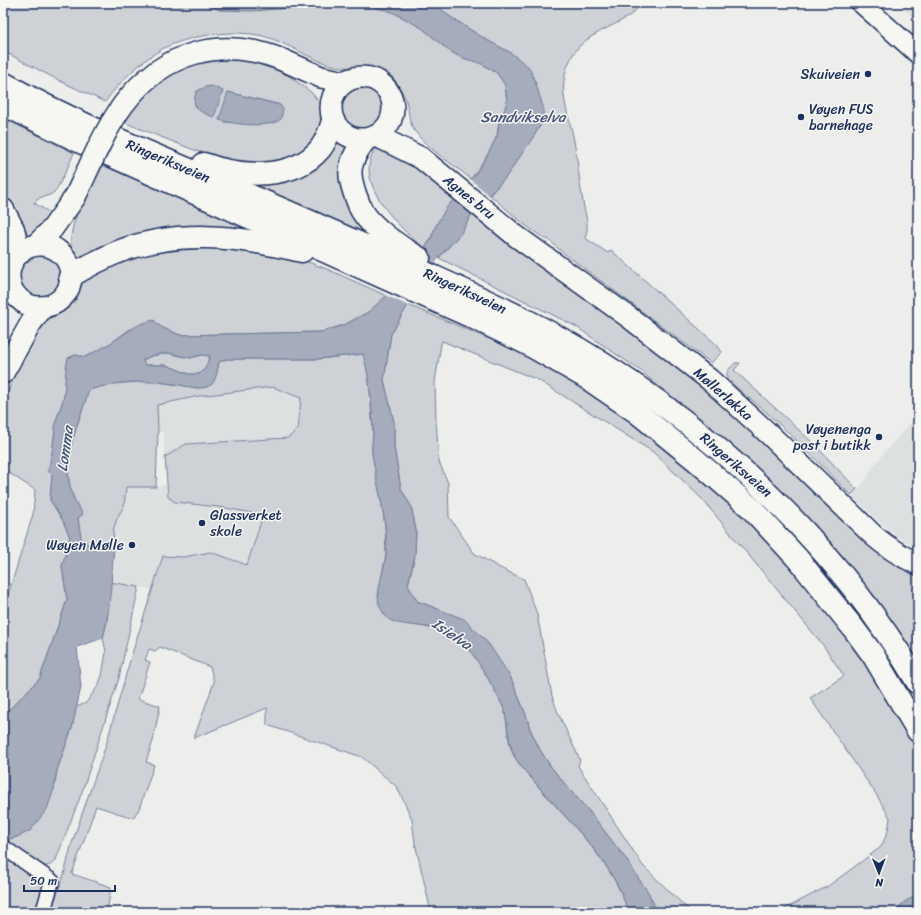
<svg xmlns="http://www.w3.org/2000/svg" width="921" height="915" viewBox="0 0 921 915" font-family="Sriracha,sans-serif">
  <rect width="100%" height="100%" fill="#edeeec"/>
  <filter id="ink" filterUnits="userSpaceOnUse"><feTurbulence type="fractalNoise" baseFrequency=".025" numOctaves="2"/><feDisplacementMap in="SourceGraphic" scale="8" xChannelSelector="R" yChannelSelector="G"/><feConvolveMatrix kernelMatrix="1 2 1 2 8 2 1 2 1" color-interpolation-filters="sRGB"/></filter>
  <g filter="url(#ink)">
    <g fill="#dde0e1">
      <path d="M897,3H918V22Z"/>
      <path d="M273,387L301,398L298,430L288,438L186,444L165,457L163,432L158,431L157,405L199,396Z"/>
      <path d="M918,414V548L897,537L876,519L851,495L864,483L873,466Z"/>
      <path d="M166,485L168,497L263,515L248,565L211,552L183,557L163,556L152,589L110,582L113,571V531L117,518L124,506L125,487H156Z"/>
    </g>
    <g fill="#ced2d7" stroke="#74809a" fill-rule="evenodd">
      <path d="M3,3H204L220,10L291,8L311,3H359L392,11L422,28L448,50L460,57L480,63L497,73L505,85L507,101L505,109L499,122L497,136L488,154L471,179C453,164 427,149 414,130C409,122 409,113 407,104C405,95 395,78 388,73C372,62 353,70 335,66C312,61 287,42 263,36C233,29 189,35 162,49C140,62 119,82 105,102L56,79L3,51Z"/>
      <path d="M434,3H642C638,7 634,13 629,16C613,27 585,35 574,53C554,86 568,108 574,141C578,161 579,182 583,202C585,216 590,223 585,238L608,253L611,250L717,345L722,352L711,363L561,251L548,239H545L525,225L490,195L506,177L541,124L511,53L485,39L449,16Z"/>
      <path d="M243,59L265,65L289,76L311,92L320,103L324,115V126L312,145L284,161L260,165L222,161L123,122L145,92L176,70L209,60ZM228,92L277,104L280,105L263,124L225,122Z"/>
      <circle cx="362" cy="108" r="22"/>
      <path d="M3,118L74,153C71,160 58,190 53,193C45,199 43,193 34,203L52,214L32,237L27,238L3,192Z"/>
      <path d="M338,137L351,145L374,238L271,192L240,180Z"/>
      <path d="M383,149L409,160L456,197C448,206 441,215 436,226C432,234 430,241 425,249C401,230 352,182 375,150Z"/>
      <path d="M100,164L265,235L78,261C56,242 90,185 100,164Z"/>
      <path d="M473,212L678,366L742,420L867,542L898,567L918,575V662L904,639L866,588L673,399L641,371L575,326L439,258L461,233Z"/>
      <path d="M202,243L297,258L327,269L387,296L368,312L344,325L321,332L180,335L161,327L130,329L108,345L85,357L75,355L66,382L64,397L56,421L52,454L48,471L52,475L50,500L62,519L70,537L62,566L67,600L40,678L3,716V611L33,514L35,490L3,469V404L30,338L40,325L72,303L78,292L80,283L129,256Z"/>
      <circle cx="40" cy="275" r="22"/>
      <path d="M3,300L7,313L3,332Z"/>
      <path d="M408,305L523,353L554,370L610,405L647,432L725,499L765,537L800,576L865,662L904,724L918,752V897C907,898 902,904 894,912H779L828,886L846,873L881,847L888,831L890,818L876,794L810,698L844,676L823,645L702,499L653,452L538,380L442,341L441,344L435,382L436,421L439,462L448,483L449,517L474,553L500,568L524,579L537,614L552,696L558,713L580,760L578,766L643,866L691,912H655L654,903L626,859L612,841L589,811L570,790L551,767L540,750L530,729L526,715L510,676L436,608L417,601L408,585L415,555L416,530L411,506L401,489L394,447V422L384,380L391,334Z"/>
      <path d="M168,353L190,358L202,355L210,356L205,369L199,374H189L166,365H145L143,360L151,356Z"/>
      <path d="M364,354L368,371L370,392L373,432L372,452L382,505L385,527L386,554L378,596L399,623C425,626 450,630 469,649C476,657 503,703 505,712C508,727 507,743 514,756C520,767 530,776 537,785C570,824 613,861 628,912H431L415,843L412,819L397,787L362,757L267,725V708L194,738L214,682L210,667L160,647L155,651L149,649L145,660L150,662L138,699L160,706L153,741L146,762L154,765L139,809L133,818L96,806L72,874L111,887L107,912H51L65,871L71,846L106,745L131,657L163,556L183,557L211,552L247,565L263,515L226,508L175,502L168,497L165,457L186,444L288,438L298,429L301,398L273,387L199,396L157,405L158,431L156,487H126L124,506L117,518L113,531L114,547C105,543 100,548 91,547L81,538L78,518L83,514C53,473 76,432 89,390L110,384L152,381L198,388L216,376L219,362L226,359H318Z"/>
      <path d="M735,363H740L734,370L814,444L857,489L851,495C819,463 788,430 753,401C747,396 728,382 727,375C726,371 732,366 735,363Z"/>
      <path d="M110,582L139,587L119,678L82,792L55,862C52,864 49,866 46,866C36,865 12,847 3,841L17,837L54,789L57,770L72,728L76,707L86,703L98,686L102,676L106,652L103,638L107,622Z"/>
      <path d="M3,852L41,879L43,887L34,912H3Z"/>
    </g>
    <g fill="#a5acbc" stroke="#6e7a96" fill-rule="evenodd">
      <path d="M205,3H311L291,8L252,11L220,10Z"/>
      <path d="M359,3H434L449,16L485,39L511,53L529,67L536,84L544,110L541,124L534,136L506,177L473,212L461,233L438,258L412,298L391,334L384,380L394,422V447L401,489L411,506L416,530L415,555L408,585L417,601L464,619L488,643L510,676L526,715L530,729L540,750L551,767L570,790L589,811L612,841L626,859L636,875L649,893L655,912H628C614,862 572,825 539,787C531,777 519,766 514,755C508,741 508,727 505,712C503,703 475,655 468,648C460,641 450,634 440,630C427,625 399,626 390,620C386,618 382,611 380,607C374,595 385,569 386,554C388,520 377,487 372,454C371,446 373,438 373,431C372,405 370,378 363,354L318,359H226L219,362C217,369 217,380 211,385C201,392 185,385 174,384C144,380 119,381 89,390C76,432 53,474 83,514L78,518L81,538L91,547C100,548 105,543 114,547C111,578 111,608 103,638L77,647L81,687L72,728L57,770L54,789L47,809L30,831L17,837L3,841V716L40,678L67,600L62,566L70,537L62,519L50,500L52,475L48,471L52,454L56,421L64,397L66,367L68,358L75,355L85,357C92,353 100,350 107,345C125,335 133,324 154,320L161,327L180,335L321,332L344,325L368,312L402,282L431,239L435,227L447,207L477,172L488,154L497,136L499,122L505,109L507,101L505,85L497,73L480,63L460,57L448,50L422,28L392,12ZM168,353L190,358L202,355L210,356L205,369L199,374H189L166,365H145L143,360L151,356Z"/>
      <path d="M212,86L223,91L214,117C200,112 189,108 197,91L205,87Z"/>
      <path d="M228,92L280,105L283,109L281,119C269,129 234,124 219,120Z"/>
      <path d="M918,897V912H894C902,904 907,898 918,897Z"/>
    </g>
    <g fill="#edeeec">
      <path d="M469,178L491,197L478,211L454,196Z"/>
      <path d="M401,281L413,299L409,306L385,295Z"/>
    </g>
    <g fill="none" stroke-linecap="round" stroke-linejoin="round">
      <defs>
        <path id="minor" d="M3,847L52,881L43,912"/>
        <path id="secondary" d="M861,3L918,54"/>
        <g id="primary">
          <path d="M285,61L321,77L345,82"/>
          <circle cx="362" cy="108" r="31"/>
          <path d="M377,136L421,158L516,236L630,318L710,380L769,434L874,536C888,548 901,556 918,564"/>
          <path d="M36,245L52,229L75,197"/>
          <circle cx="40" cy="276" r="31"/>
          <path d="M3,373L31,323L43,307"/>
        </g>
        <g id="motorway">
          <path d="M3,83C76,124 155,155 232,188C294,214 356,242 417,269C478,297 540,324 597,360C726,441 841,552 918,683"/>
          <path d="M3,104L83,143L470,316L526,343L587,378L638,413L697,461L751,508L797,558L854,629L873,655L918,731"/>
          <path d="M365,140C359,148 353,156 351,167C349,176 352,185 355,194C357,199 359,206 362,211C373,229 401,248 419,258"/>
          <path d="M204,164C239,177 293,181 320,149C327,140 330,131 333,121"/>
          <path d="M3,210L13,229L19,253"/>
          <path d="M70,277C84,267 98,261 113,254C175,228 238,236 302,251"/>
        </g>
      </defs>
      <use href="#minor" stroke="#1b2f5e" stroke-width="17"/>
      <use href="#secondary" stroke="#1b2f5e" stroke-width="22"/>
      <use href="#primary" stroke="#1b2f5e" stroke-width="24"/>
      <use href="#motorway" stroke="#1b2f5e" stroke-width="25"/>
      <use href="#minor" stroke="#f6f6f2" stroke-width="14"/>
      <use href="#secondary" stroke="#f6f6f2" stroke-width="19"/>
      <use href="#primary" stroke="#f6f6f2" stroke-width="21"/>
      <use href="#motorway" stroke="#f6f6f2" stroke-width="22"/>
      <defs>
        <path id="primary-bridge" d="M75,197C89,168 104,131 123,105C163,51 223,35 285,61"/>
      </defs>
      <use href="#primary-bridge" stroke="#1b2f5e" stroke-width="24" stroke-linecap="butt"/>
      <use href="#primary-bridge" stroke="#f6f6f2" stroke-width="21"/>
    </g>
  </g>
  <g fill="#1b2f5e" stroke="#f6f6f2" stroke-width="1.5">
    <circle cx="868" cy="74" r="4"/>
    <circle cx="801" cy="117" r="4"/>
    <circle cx="879" cy="437" r="4"/>
    <circle cx="202" cy="523" r="4"/>
    <circle cx="132" cy="545" r="4"/>
  </g>
  <g text-anchor="middle" dominant-baseline="central" stroke-width="3" stroke-linejoin="round" paint-order="stroke">
    <g font-size="14" fill="#1b2f5e" stroke="#f6f6f2" text-anchor="end">
      <text x="860" y="74">Skuiveien</text>
      <text x="809" y="109" text-anchor="start">Vøyen FUS<tspan x="809" dy="16">barnehage</tspan></text>
      <text x="871" y="429">Vøyenenga<tspan x="871" dy="16">post i butikk</tspan></text>
      <text x="210" y="515" text-anchor="start">Glassverket<tspan x="210" dy="16">skole</tspan></text>
      <text x="124" y="545">Wøyen Mølle</text>
    </g>
    <g font-size="14" fill="#1b2f5e" stroke="#f6f6f2">
      <text transform="translate(168 161) rotate(23)">Ringeriksveien</text>
      <text transform="translate(469 197) rotate(39)">Agnes bru</text>
      <text transform="translate(465 291) rotate(25)">Ringeriksveien</text>
      <text transform="translate(723 394) rotate(41)">Møllerløkka</text>
      <text transform="translate(736 465) rotate(41)">Ringeriksveien</text>
    </g>
    <g font-size="15" font-style="italic" fill="#44547a" stroke="#f6f6f2">
      <text x="523" y="117">Sandvikselva</text>
      <text transform="translate(65 449) rotate(-82)">Lomma</text>
      <text transform="translate(452 634) rotate(34)">Isielva</text>
    </g>
  </g>
  <rect width="921" height="915" fill="none" stroke="#f6f6f2" stroke-width="16"/>
  <rect x="8" y="8" width="905" height="899" fill="none" stroke="#1b2f5e" stroke-width="1.5" filter="url(#ink)"/>
  <g transform="translate(879 873) rotate(179)" stroke="#f6f6f2" stroke-width="3" paint-order="stroke">
  <path d="M0-3L7 15L0 10L-7 15Z" fill="#1b2f5e"/>
  <text y="-6" font-size="11" font-weight="bold" text-anchor="middle" fill="#1b2f5e">N</text>
  </g>
  <path d="M24 885v6h91v-6" fill="none" stroke="#1b2f5e" stroke-width="2"/>
  <text x="30" y="885" font-size="12" fill="#1b2f5e" stroke="#f6f6f2" stroke-width="3" paint-order="stroke">50 m</text>
</svg>
